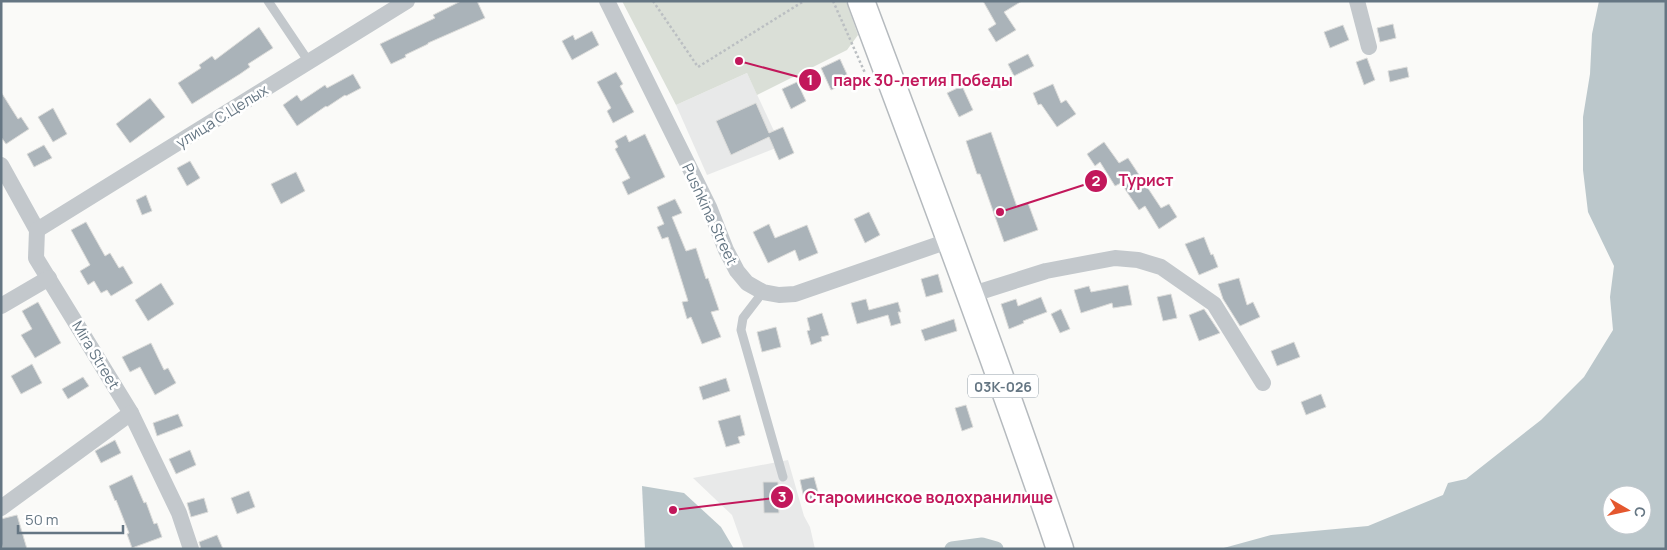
<svg xmlns="http://www.w3.org/2000/svg" width="1667" height="550" viewBox="0 0 1667 550" font-family="Manrope,sans-serif">
  <rect width="100%" height="100%" fill="#fafaf8"/>
  <g fill="#e8e9e9">
    <path d="M747,73L781,146L707,175L676,105Z"/>
    <path d="M788,460L804,516L810,527L815,549H744L732,515L693,478Z"/>
  </g>
  <path fill="#dadfd7" d="M622,1H846L858,35L847,50L757,95L747,73L676,105Z"/>
  <g fill="#bbc7cb" fill-rule="evenodd">
    <path d="M1599,1H1666V549H1220L1271,535L1368,526L1443,495L1448,483L1466,479L1541,420L1584,377L1613,330L1610,297L1614,266L1588,212L1583,170V117L1590,74L1592,34ZM1612,495H1642V525H1612Z"/>
    <path d="M642,486L684,493L721,527L734,549H645Z"/>
  </g>
  <g fill="none" stroke-linecap="round" stroke-linejoin="round">
    <path stroke="#bbc7cb" stroke-width="15" d="M952,549L982,545L996,549"/>
  </g>
  <g fill="#aab3b9" stroke="#dcdcda">
    <path d="M461,1H477L485,18L428,43V44L405,55L406,57L391,64L380,44L435,18L433,15Z"/>
    <path d="M983,1H1022L1004,12L1016,30L996,42L988,29L996,24Z"/>
    <path d="M1393,24L1396,38L1380,42L1377,28Z"/>
    <path d="M1343,25L1349,40L1330,48L1324,32Z"/>
    <path d="M259,27L273,48L248,64L250,67L240,74L192,104L178,83L201,68L199,65L212,56L215,60Z"/>
    <path d="M592,31L599,45L572,60L562,41L573,35L575,40Z"/>
    <path d="M1028,54L1034,66L1014,76L1008,64Z"/>
    <path d="M1367,58L1375,80L1364,85L1356,62Z"/>
    <path d="M840,59L850,81L831,90L821,68Z"/>
    <path d="M1407,67L1409,77L1390,82L1388,71Z"/>
    <path d="M616,72L623,84L620,86L634,112L613,123L607,111L611,108L597,82Z"/>
    <path d="M353,74L361,88L346,96L345,95L327,107L326,106L297,126L283,105L297,95L301,101L325,85L327,88Z"/>
    <path d="M797,82L806,101L791,109L782,89Z"/>
    <path d="M1053,84L1061,103L1066,100L1076,114L1057,127L1041,104L1038,105L1033,93Z"/>
    <path d="M962,86L973,110L959,117L947,93Z"/>
    <path d="M1,92L18,119L21,117L29,129L6,144L1,137Z"/>
    <path d="M150,98L165,117L130,143L116,124Z"/>
    <path d="M756,103L769,133L783,127L794,153L779,160L769,137L731,155L716,121Z"/>
    <path d="M53,108L67,134L53,142L38,117Z"/>
    <path d="M991,132L1017,207L1028,203L1038,230L1004,242L980,174H977L966,141Z"/>
    <path d="M645,134L665,177L628,195L622,182L630,178L615,149L618,147L615,141L626,135L629,142Z"/>
    <path d="M1104,142L1119,163L1128,158L1161,208L1169,204L1177,217L1159,229L1145,206L1139,210L1121,183L1115,186L1100,162L1095,166L1087,154Z"/>
    <path d="M44,145L52,158L34,167L27,154Z"/>
    <path d="M190,161L200,178L187,186L177,168Z"/>
    <path d="M296,172L305,191L281,204L271,184Z"/>
    <path d="M146,195L152,211L142,215L136,200Z"/>
    <path d="M675,199L682,213L672,217L686,251L696,248L706,279L708,278L719,310L711,312L721,337L702,344L691,317L687,319L682,302L688,301L668,237L662,239L657,227L664,224L657,207Z"/>
    <path d="M869,212L880,235L865,243L854,219Z"/>
    <path d="M86,222L105,256L110,253L119,268L123,266L133,283L111,296L107,290L101,293L94,281L88,285L80,271L90,265L71,230Z"/>
    <path d="M769,224L775,238L807,225L818,253L799,261L795,250L768,263L753,232Z"/>
    <path d="M1204,237L1211,255L1213,254L1218,267L1199,275L1185,244Z"/>
    <path d="M938,274L943,292L926,297L921,279Z"/>
    <path d="M1239,278L1247,305L1253,302L1260,317L1240,326L1223,299L1218,284Z"/>
    <path d="M161,283L174,304L148,321L135,300Z"/>
    <path d="M1128,285L1132,305L1113,308L1112,303L1081,313L1074,290L1089,286L1091,292Z"/>
    <path d="M1171,294L1177,318L1163,321L1157,297Z"/>
    <path d="M1041,297L1047,312L1023,321L1024,323L1009,329L1001,304L1016,299L1018,306Z"/>
    <path d="M866,299L869,310L898,302L901,312H898L901,323L891,326L888,315L857,324L851,303Z"/>
    <path d="M38,302L61,343L35,358L21,335L32,329L22,311Z"/>
    <path d="M1061,309L1070,329L1060,333L1051,314Z"/>
    <path d="M1204,309L1220,333L1199,341L1189,315Z"/>
    <path d="M822,313L829,335L821,337L822,341L811,345L807,331L810,330L807,318Z"/>
    <path d="M954,319L957,331L925,341L921,330Z"/>
    <path d="M776,327L781,347L762,352L757,332Z"/>
    <path d="M1294,342L1300,357L1277,366L1271,351Z"/>
    <path d="M151,343L164,370L168,368L176,383L155,395L140,367L130,372L122,357Z"/>
    <path d="M32,364L42,383L21,394L11,376Z"/>
    <path d="M83,377L89,386L68,399L62,389Z"/>
    <path d="M726,378L730,391L703,400L699,387Z"/>
    <path d="M1321,394L1326,407L1306,415L1301,402Z"/>
    <path d="M966,405L973,427L962,431L955,408Z"/>
    <path d="M178,414L183,426L157,436L153,423Z"/>
    <path d="M740,415L745,435L738,437L740,443L726,447L718,421Z"/>
    <path d="M115,440L121,453L101,463L95,451Z"/>
    <path d="M190,450L196,465L176,474L169,459Z"/>
    <path d="M132,475L144,503L146,502L154,524L157,523L162,537L132,548L127,534L129,533L116,500L115,501L109,486Z"/>
    <path d="M814,477L820,499L805,503L800,480Z"/>
    <path d="M763,482H778L779,513H764Z"/>
    <path d="M249,491L255,507L237,514L231,498Z"/>
    <path d="M204,498L208,512L191,517L187,503Z"/>
    <path d="M17,515L27,549H3L1,542V519Z"/>
    <path d="M217,535L223,549H201L199,542Z"/>
  </g>
  <g fill="none" stroke-linecap="round" stroke-linejoin="round">
    <defs>
      <path id="primary" d="M861,1C929,183 998,365 1060,549"/>
    </defs>
    <use href="#primary" stroke="#b5babe" stroke-width="29"/>
    <g stroke="#bbbfc2" stroke-width="2.5" stroke-dasharray="2.5 2.5" stroke-linecap="butt">
      <path d="M653,1L698,67L804,1"/>
      <path d="M833,1L865,73"/>
    </g>
    <g stroke="#c3c8cc" stroke-width="9">
      <path d="M268,1L309,62"/>
      <path d="M763,292L743,318L741,330L783,477"/>
    </g>
    <g stroke="#c3c8cc" stroke-width="16">
      <path d="M607,1L709,207L726,250L737,271L747,283L763,292L779,295L795,294L951,240"/>
      <path d="M1357,1L1369,47"/>
      <path d="M1,165L37,230L36,258L131,413L179,513L191,549"/>
      <path d="M37,230L407,1"/>
      <path d="M970,295L1046,271L1115,258L1138,260L1161,267L1214,304L1263,383"/>
      <path d="M1,306L49,278"/>
      <path d="M1,508L131,413"/>
    </g>
    <use href="#primary" stroke="#fff" stroke-width="26"/>
  </g>
  <g text-anchor="middle" dominant-baseline="central" stroke-width="5" stroke-linejoin="round" paint-order="stroke">
    <rect fill="#fff" stroke="#939fa8" stroke-width="1" x="968" y="374.5" width="70" height="23" rx="4"/>
    <g font-size="14" font-weight="bold" fill="#657683">
      <text x="1003" y="386">03К-026</text>
    </g>
    <g font-size="15" fill="#657683" stroke="#fff">
      <text transform="translate(222 116) rotate(-32)">улица С.Целых</text>
      <text transform="translate(710 214) rotate(65)">Pushkina Street</text>
      <text transform="translate(96 355) rotate(59)">Mira Street</text>
    </g>
  </g>
  <path fill="none" stroke="#c2185b" stroke-width="2" d="M739 61L810 80M1000 212L1096 181M673 510L782 497"/>
  <g fill="#c2185b" stroke="#fff" stroke-width="2">
    <circle cx="739" cy="61" r="5"/>
    <circle cx="1000" cy="212" r="5"/>
    <circle cx="673" cy="510" r="5"/>
    <circle cx="810" cy="80" r="12"/>
    <circle cx="1096" cy="181" r="12"/>
    <circle cx="782" cy="497" r="12"/>
  </g>
  <g font-size="15" text-anchor="middle" font-weight="bold" fill="#fff">
    <text x="810" y="85">1</text>
    <text x="1096" y="186">2</text>
    <text x="782" y="502">3</text>
  </g>
  <g font-size="16" text-anchor="middle" font-weight="bold" fill="#c2185b" stroke="#fff" stroke-width="5" stroke-linejoin="round" paint-order="stroke">
    <text x="923" y="86">парк 30-летия Победы</text>
    <text x="1146" y="186">Турист</text>
    <text x="929" y="503">Староминское водохранилище</text>
  </g>
  <rect width="1667" height="550" fill="none" stroke="#657683" stroke-width="5"/>
  <g transform="translate(1627 510) rotate(99)"><circle r="24" fill="#ffffff" stroke="#c1c8cd"/>
  <path d="M0-4L9 19L0 12L-9 19Z" fill="#e4572e"/>
  <text y="-8" font-size="14" font-weight="bold" text-anchor="middle" fill="#657683">С</text>
  </g>
  <path d="M18 525v8h105v-8" fill="none" stroke="#657683" stroke-width="2.5"/>
  <text x="25" y="525" font-size="15" fill="#657683" stroke="#ffffff" stroke-width="4" paint-order="stroke">50 m</text>
</svg>
